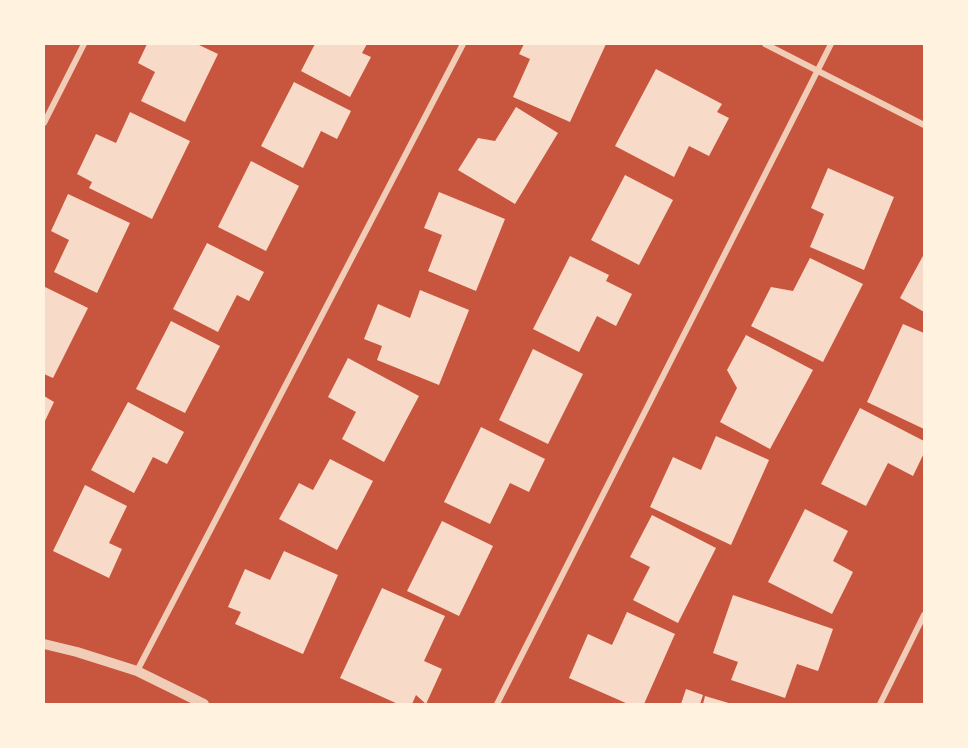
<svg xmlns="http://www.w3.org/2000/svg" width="968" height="748" viewBox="0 0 968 748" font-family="Arial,sans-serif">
  <rect width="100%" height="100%" fill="#c8553d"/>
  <g fill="#f7dbc8">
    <path d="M147,44H197L218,54L185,122L141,101L155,72L138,63Z"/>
    <path d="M315,44H367L362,53L371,57L350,97L301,71Z"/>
    <path d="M524,44H606L570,122L513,97L530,59L519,54Z"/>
    <path d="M656,69L722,104L717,112L729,118L709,156L689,146L674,177L615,146Z"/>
    <path d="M294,82L351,111L337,139L321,131L303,168L261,146Z"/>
    <path d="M516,107L558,133L515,204L458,170L478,138L495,141Z"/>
    <path d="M130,112L190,141L152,219L89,188L92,182L77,174L96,134L116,143Z"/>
    <path d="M251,161L299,186L266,251L218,227Z"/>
    <path d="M828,168L894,197L864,270L810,247L824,214L811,208Z"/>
    <path d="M625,175L673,200L639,265L591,240Z"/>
    <path d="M439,192L505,219L476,291L428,271L442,235L424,228Z"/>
    <path d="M68,194L130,223L97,293L54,272L69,240L51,231Z"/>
    <path d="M207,243L264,272L249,301L237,295L218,332L173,309Z"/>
    <path d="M924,254V312L900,298Z"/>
    <path d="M570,256L609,275L606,281L632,294L616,326L597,316L579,352L533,329Z"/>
    <path d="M810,258L863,284L823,362L751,326L771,287L793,291Z"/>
    <path d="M45,287L88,308L53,378L44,374V290Z"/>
    <path d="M420,290L469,310L439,385L377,360L382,346L364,339L378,304L410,318Z"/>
    <path d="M171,321L220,346L185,413L136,389Z"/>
    <path d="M903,324L924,333V429L867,402Z"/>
    <path d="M746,335L813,370L770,449L720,422L737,388L727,370Z"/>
    <path d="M533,349L583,374L548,444L499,420Z"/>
    <path d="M348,358L419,396L384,462L342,439L356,412L328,397Z"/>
    <path d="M44,396L54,402L44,423Z"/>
    <path d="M128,402L184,432L167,464L153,457L134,493L91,470Z"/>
    <path d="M860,408L924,441V453L913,476L888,463L866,506L821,484Z"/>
    <path d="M481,427L545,459L529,492L510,483L490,524L444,502Z"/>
    <path d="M716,436L769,460L731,545L650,507L673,457L701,470Z"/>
    <path d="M330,459L373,481L337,550L279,519L299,483L313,490Z"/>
    <path d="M85,485L127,506L109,543L122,549L109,578L53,551Z"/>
    <path d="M805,509L848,531L833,561L853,572L832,614L768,582Z"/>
    <path d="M652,515L716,548L678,623L633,600L650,567L630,557Z"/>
    <path d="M442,521L493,546L459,616L407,591Z"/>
    <path d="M284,551L338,575L303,654L235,624L241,612L228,607L245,569L270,580Z"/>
    <path d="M382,588L445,616L424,661L442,669L426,704L416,695L412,704H398L340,678Z"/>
    <path d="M733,595L833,629L818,671L797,664L785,698L731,680L738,662L713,653Z"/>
    <path d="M627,612L675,634L644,704H628L569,678L588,634L612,645Z"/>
    <path d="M686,689L703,695L700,704H681Z"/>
    <path d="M705,696L732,704H703Z"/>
  </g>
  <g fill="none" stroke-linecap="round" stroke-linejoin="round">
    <g stroke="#f1ccb7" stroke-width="6">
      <path d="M765,44L924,125"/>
      <path d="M44,123L84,44"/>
      <path d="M137,671L463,44"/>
      <path d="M497,704L831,44"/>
      <path d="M880,704L924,615"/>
    </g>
    <path stroke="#f1ccb7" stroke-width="10" d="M44,644L77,652L137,671L204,704"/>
  </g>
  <rect width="968" height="748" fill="none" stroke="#fff3e0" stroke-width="90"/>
</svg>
